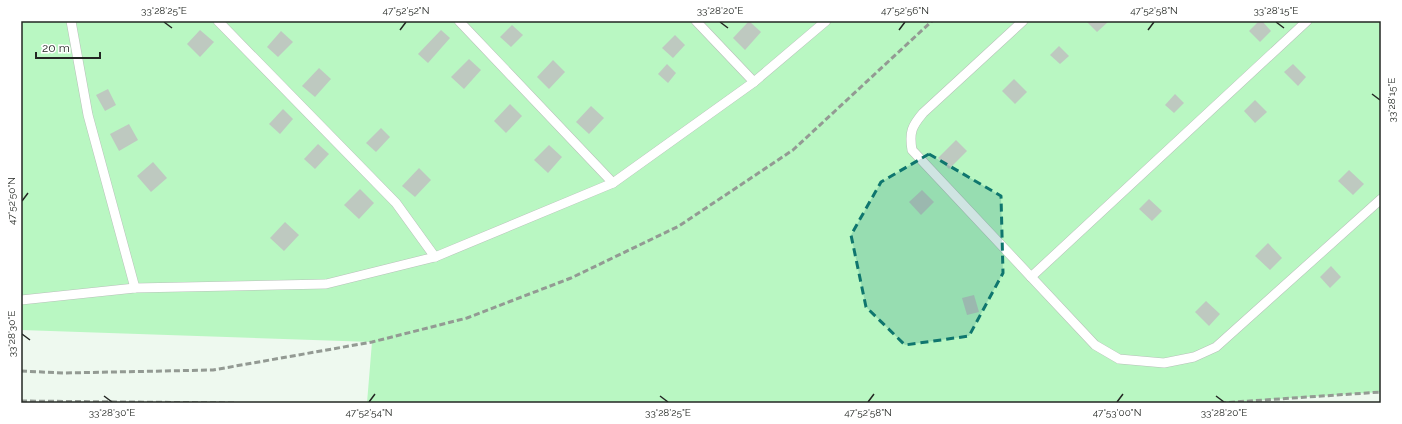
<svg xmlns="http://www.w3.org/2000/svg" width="1402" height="424" viewBox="0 0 1402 424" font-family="Raleway,sans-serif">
  <rect width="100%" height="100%" fill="#eef9ef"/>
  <path fill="#b9f7c2" d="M21,21H1381V392L1220,403H367L372,342L21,330Z"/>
  <g fill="#bec9c0">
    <path d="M749,21L761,32L745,50L733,38Z"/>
    <path d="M1086,21H1107L1108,22L1097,32Z"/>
    <path d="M1259,21H1262L1271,31L1260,42L1249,31Z"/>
    <path d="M512,25L523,35L511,47L500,37Z"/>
    <path d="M200,30L214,42L200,57L187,44Z"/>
    <path d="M441,30L450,38L428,63L418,54Z"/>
    <path d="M281,31L293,42L278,57L267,47Z"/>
    <path d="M675,35L685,45L673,58L662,48Z"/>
    <path d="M1059,46L1069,56L1060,64L1050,55Z"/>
    <path d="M469,59L481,70L464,89L451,77Z"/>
    <path d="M553,60L565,72L549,89L537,77Z"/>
    <path d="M667,64L676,73L668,83L658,74Z"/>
    <path d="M1293,64L1306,77L1298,86L1284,72Z"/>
    <path d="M319,68L331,79L315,97L302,86Z"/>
    <path d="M1014,79L1027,92L1015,104L1002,91Z"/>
    <path d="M108,89L116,105L105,111L96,95Z"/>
    <path d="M1175,94L1184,103L1174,113L1165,105Z"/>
    <path d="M1255,100L1267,112L1255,123L1244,111Z"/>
    <path d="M510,104L522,116L506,133L494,121Z"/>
    <path d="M591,106L604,118L589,134L576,122Z"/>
    <path d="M283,109L293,119L280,134L269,124Z"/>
    <path d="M129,124L138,140L119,151L110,134Z"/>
    <path d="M381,128L390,137L376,152L366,143Z"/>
    <path d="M956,140L967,151L949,169L938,158Z"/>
    <path d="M318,144L329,154L315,169L304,159Z"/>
    <path d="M549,145L562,157L548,173L534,160Z"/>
    <path d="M153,162L167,178L151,192L137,176Z"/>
    <path d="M419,168L431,180L415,197L402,186Z"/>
    <path d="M1349,170L1364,184L1353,195L1338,181Z"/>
    <path d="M360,189L374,203L359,219L344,205Z"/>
    <path d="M922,190L934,202L921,215L909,202Z"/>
    <path d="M1149,199L1162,211L1152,221L1139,209Z"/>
    <path d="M285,222L299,235L284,251L270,238Z"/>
    <path d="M1268,243L1282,258L1270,270L1255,256Z"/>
    <path d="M1331,266L1341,277L1330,288L1320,277Z"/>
    <path d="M974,295L979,312L967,315L962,298Z"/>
    <path d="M1206,301L1220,314L1209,326L1195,312Z"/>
  </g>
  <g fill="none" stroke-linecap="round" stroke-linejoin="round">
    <defs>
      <g id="lane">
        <path d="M71,21L88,115L135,288"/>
        <path d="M218,21L396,203L435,257"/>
        <path d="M459,21L613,183"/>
        <path d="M696,21L754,82"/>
        <path d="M1023,21L923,113C912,126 909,132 912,150L1095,345L1119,359L1164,363L1194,357L1216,347L1381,199"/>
        <path d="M1031,277L1307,21"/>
        <path d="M21,300L135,288L326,284L435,257L613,183L754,82L826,21"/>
      </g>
    </defs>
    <use href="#lane" stroke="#b7c2b9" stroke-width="10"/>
    <use href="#lane" stroke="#fff" stroke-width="9"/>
    <g stroke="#939a93" stroke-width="3" stroke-dasharray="6 3" stroke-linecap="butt">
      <path d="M21,371L63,373L213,370L372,342L467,318L571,278L679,226L793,150L932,21"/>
      <path d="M21,401L235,403"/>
      <path d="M1220,403L1381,392"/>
    </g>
  </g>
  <path fill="#0f766e" fill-opacity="0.2" stroke="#0f766e" stroke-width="3" stroke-dasharray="8 5" stroke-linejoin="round" d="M929,154L1001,196L1003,273L969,336L905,345L866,307L851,235L881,182Z"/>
  <path fill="none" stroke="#232723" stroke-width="1.5" d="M164,22L172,28M720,22L728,28M1276,22L1284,28M400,30L406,22M899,30L905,22M1148,30L1154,22M1372,94L1380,100M22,201L28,193M22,334L30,340M104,396L112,402M660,396L668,402M1216,396L1224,402M369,402L375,394M868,402L874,394M1117,402L1123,394"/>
  <rect width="1402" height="424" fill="none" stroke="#ffffff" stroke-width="44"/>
  <path d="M36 52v6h64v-6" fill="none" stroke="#232723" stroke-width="2"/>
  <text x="42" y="52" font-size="12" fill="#232723" stroke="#ffffff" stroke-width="3" paint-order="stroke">20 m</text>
  <rect x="22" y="22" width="1358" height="380" fill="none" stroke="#232723" stroke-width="1.5"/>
  <g font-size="10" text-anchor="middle" fill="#232723">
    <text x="164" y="14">33°28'25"E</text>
    <text x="406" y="14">47°52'52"N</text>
    <text x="720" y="14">33°28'20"E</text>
    <text x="905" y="14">47°52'56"N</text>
    <text x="1154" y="14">47°52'58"N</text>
    <text x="1276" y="14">33°28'15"E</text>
    <text transform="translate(1391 100) rotate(-90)" y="4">33°28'15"E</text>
    <text transform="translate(11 201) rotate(-90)" y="4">47°52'50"N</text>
    <text transform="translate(11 334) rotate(-90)" y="4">33°28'30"E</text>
    <text x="112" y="416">33°28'30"E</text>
    <text x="369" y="416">47°52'54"N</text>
    <text x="668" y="416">33°28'25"E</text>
    <text x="868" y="416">47°52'58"N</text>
    <text x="1117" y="416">47°53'00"N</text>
    <text x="1224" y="416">33°28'20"E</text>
  </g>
</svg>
